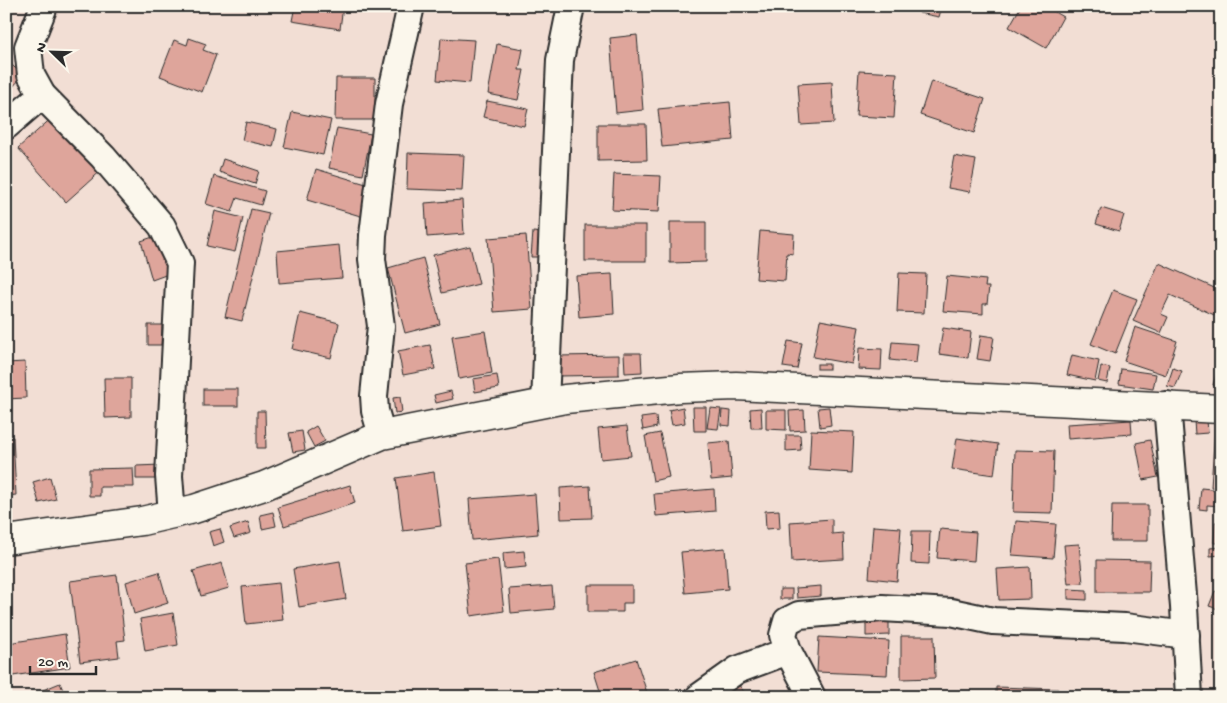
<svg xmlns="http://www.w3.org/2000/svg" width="1227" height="703" viewBox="0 0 1227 703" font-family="'Gochi Hand',sans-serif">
  <rect width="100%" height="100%" fill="#f2ded4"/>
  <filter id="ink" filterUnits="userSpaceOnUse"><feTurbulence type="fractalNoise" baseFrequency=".02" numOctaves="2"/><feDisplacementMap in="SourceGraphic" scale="10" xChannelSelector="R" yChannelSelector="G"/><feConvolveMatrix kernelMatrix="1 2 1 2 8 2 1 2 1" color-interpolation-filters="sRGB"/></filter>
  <g filter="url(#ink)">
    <g fill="#dea59b" stroke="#2b2b2b">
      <path d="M295,6H343L340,29L292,21Z"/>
      <path d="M921,6H942L939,17L919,13Z"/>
      <path d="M1021,6H1044L1063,17L1046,48L1009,27Z"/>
      <path d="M637,35L643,110L616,113L610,38Z"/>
      <path d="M189,38L206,44L203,50L216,55L202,92L160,76L174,40L187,45Z"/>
      <path d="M441,38L474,40L470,83L437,80Z"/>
      <path d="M497,44L523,49L519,70H524L518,100L488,94Z"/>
      <path d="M6,59L23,76L6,94Z"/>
      <path d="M859,71L897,73L894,118L856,116Z"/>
      <path d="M336,78H375V120H335Z"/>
      <path d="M931,81L985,99L974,133L920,115Z"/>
      <path d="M832,82L834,123L801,125L798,84Z"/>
      <path d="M487,101L528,109L524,126L483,117Z"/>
      <path d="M730,102L733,140L662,147L658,109Z"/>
      <path d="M292,112L331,120L323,155L284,147Z"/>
      <path d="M55,115L103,169L66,202L18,148Z"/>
      <path d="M246,122L277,129L273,147L242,140Z"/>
      <path d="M598,124H646L647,160L598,161Z"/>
      <path d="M337,128L371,134L363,175L329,168Z"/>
      <path d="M408,153L464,155L462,191L407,189Z"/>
      <path d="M954,156L976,160L970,192L948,188Z"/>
      <path d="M223,159L259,171L255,184L219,172Z"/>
      <path d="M316,169L376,187L367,218L307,200Z"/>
      <path d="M614,174L661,176L659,212L612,210Z"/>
      <path d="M214,176L265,191L261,205L237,198L232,212L206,204Z"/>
      <path d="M462,200L464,234L427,237L425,203Z"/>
      <path d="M1101,208L1124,215L1119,231L1096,224Z"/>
      <path d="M251,209L269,213L242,321L225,317Z"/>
      <path d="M215,211L243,218L235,252L207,246Z"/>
      <path d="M670,222H706V262L670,263Z"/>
      <rect x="585" y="225" width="61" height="36"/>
      <path d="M760,231L794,234L793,254L787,253L785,281L756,279Z"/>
      <path d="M533,232L543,233L541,257H531Z"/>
      <path d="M159,235L171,273L152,280L141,241Z"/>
      <path d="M526,235L532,309L494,312L488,238Z"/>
      <path d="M339,245L342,278L279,283L277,251Z"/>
      <path d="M470,246L479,284L442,293L433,255Z"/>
      <path d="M423,258L440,324L405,333L388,268Z"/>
      <path d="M1159,263L1221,291V318L1170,295L1161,314L1168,317L1161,333L1133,321Z"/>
      <path d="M899,273L926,274L924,313L897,312Z"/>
      <path d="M612,274L614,314L579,317L576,276Z"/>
      <path d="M947,276L986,280L985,287H989L987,304H983V314L943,311Z"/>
      <path d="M1113,290L1137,299L1115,354L1091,344Z"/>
      <path d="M300,313L339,323L331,358L292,349Z"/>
      <path d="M820,320L859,327L852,364L813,357Z"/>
      <path d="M148,325H162L161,345H148Z"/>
      <path d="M1135,327L1177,341L1166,375L1124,361Z"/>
      <path d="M943,328L971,332L968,358L939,354Z"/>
      <path d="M485,331L492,373L459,379L452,336Z"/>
      <path d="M981,335L994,337L990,361L977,359Z"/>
      <path d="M788,341L802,343L797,369L783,367Z"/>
      <path d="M892,342L918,344L916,363L890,360Z"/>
      <path d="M430,345L435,369L403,375L398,351Z"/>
      <path d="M859,348L882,349L881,370L858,369Z"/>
      <path d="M624,353H641L642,372L625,373Z"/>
      <path d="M619,355V375L558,376L557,356Z"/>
      <path d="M1072,355L1099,361L1095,381L1067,375Z"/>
      <path d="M25,362L26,398L6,399V363Z"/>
      <rect x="817" y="364" width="12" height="5"/>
      <path d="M1101,366L1110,368L1107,383L1098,381Z"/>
      <path d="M1173,368L1182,371L1175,388L1167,386Z"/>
      <path d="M1218,368L1221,369V387L1213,385Z"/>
      <path d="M1121,369L1156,374L1153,389L1119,384Z"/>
      <path d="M497,375L499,388L475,392L473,379Z"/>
      <path d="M104,378H131V417L105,418Z"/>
      <rect x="203" y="389" width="35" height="17"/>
      <path d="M451,391L453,399L436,403L434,395Z"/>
      <path d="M400,397L402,412L395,413L393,398Z"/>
      <path d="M683,407L685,423L672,425L669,410Z"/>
      <path d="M693,407H706V431H694Z"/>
      <path d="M829,407L831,425L820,427L818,408Z"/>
      <path d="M710,408L721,409L718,429L707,428Z"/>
      <path d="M761,408L762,428H751L750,409Z"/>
      <path d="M722,410L731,411L730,426L721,425Z"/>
      <path d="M766,410H786V430L766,429Z"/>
      <path d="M804,410L805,430L790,431L789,411Z"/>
      <path d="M257,411H265L266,448H257Z"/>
      <path d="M656,416L657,427L643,430L641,418Z"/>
      <path d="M1131,420L1132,434L1068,439L1067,424Z"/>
      <path d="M1207,420L1208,433L1195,434L1194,421Z"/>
      <path d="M316,426L325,441L314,447L306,432Z"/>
      <path d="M627,426L631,456L601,459L598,429Z"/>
      <path d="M1215,428H1221V488L1211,487Z"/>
      <path d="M811,430L854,432L852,473L809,470Z"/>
      <path d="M302,431L305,450L293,452L289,433Z"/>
      <path d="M660,433L669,477L653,481L645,436Z"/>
      <path d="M786,435H800L801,450L786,451Z"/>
      <path d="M13,437L16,495L6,496V438Z"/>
      <path d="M957,438L998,444L994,475L952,469Z"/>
      <path d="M1150,440L1158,477L1143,480L1136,443Z"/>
      <path d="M729,441L732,478L711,480L708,443Z"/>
      <path d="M1015,450L1054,451L1052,513L1013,512Z"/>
      <path d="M161,465V479H136V466Z"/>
      <path d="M133,468L134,487H100V496H89V469Z"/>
      <path d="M434,472L441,526L403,531L396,478Z"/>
      <path d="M50,477L56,499L39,503L33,482Z"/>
      <path d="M350,485L355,503L284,526L278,507Z"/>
      <path d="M590,486L592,518L561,519L560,488Z"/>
      <path d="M1201,488L1221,490V506L1207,505V510L1199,509Z"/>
      <path d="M714,489L715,511L656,516L654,494Z"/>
      <path d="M535,494L538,534L472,540L469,499Z"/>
      <path d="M1112,505H1148V541H1111Z"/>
      <path d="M779,510L780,528L766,529L765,511Z"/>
      <path d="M273,512L276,526L262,529L260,515Z"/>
      <path d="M832,519V534L843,533L844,559L792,562L790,522Z"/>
      <path d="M1016,521L1056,524L1053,558L1012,555Z"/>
      <path d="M248,522L251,533L234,538L230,528Z"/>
      <path d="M1215,522H1221V543H1214Z"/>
      <path d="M873,526L901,528L897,581L869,578Z"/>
      <path d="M220,529L224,542L213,546L209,532Z"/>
      <path d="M940,529L976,532L974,561L937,558Z"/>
      <path d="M912,531H930L929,564L911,563Z"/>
      <path d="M1079,544L1083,583L1068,584L1064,545Z"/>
      <path d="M1221,547V555L1210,556V548Z"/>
      <path d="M725,548L728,589L685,593L681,552Z"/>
      <path d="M524,551L526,567L504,569L503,553Z"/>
      <path d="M498,559L504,611L471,616L465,563Z"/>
      <path d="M1097,560L1150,561L1149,592H1097Z"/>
      <path d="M340,561L346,599L299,607L293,569Z"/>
      <path d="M222,563L229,588L201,596L193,571Z"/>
      <path d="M1030,567L1031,599L999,600L997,569Z"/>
      <path d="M159,572L168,603L134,614L126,582Z"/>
      <path d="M117,575L125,640L117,641L119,657L80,662L70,581Z"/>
      <path d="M279,583L283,620L246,624L242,587Z"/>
      <path d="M588,585H632V603H623V612H588Z"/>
      <path d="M552,586L554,609L511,613L509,589Z"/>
      <path d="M821,586V596L797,598L796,588Z"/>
      <rect x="780" y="589" width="12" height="10"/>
      <path d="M1068,589L1087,590V600L1068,599Z"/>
      <path d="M1215,591L1221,594V610L1209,606Z"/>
      <path d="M173,613L178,645L145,651L140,619Z"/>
      <path d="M889,621V635L866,636V622Z"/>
      <path d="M65,634L70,667L13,676L8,643Z"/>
      <path d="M901,636H934L935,678L901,679Z"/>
      <path d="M819,637L889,641L887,675L817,672Z"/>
      <path d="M636,659L648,696L602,697L594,672Z"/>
      <path d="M60,683L66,697H26Z"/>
      <path d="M738,684L748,697H723Z"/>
      <path d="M996,687L1058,689V697H996Z"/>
      <path d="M894,695V697L853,696Z"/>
    </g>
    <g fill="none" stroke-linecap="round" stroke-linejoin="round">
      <defs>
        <g id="street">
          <path d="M44,6L28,47L31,75L42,95L103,157L162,226L180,263L169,476L172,514"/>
          <path d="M6,126L42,95"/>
          <path d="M545,403L560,60L571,6"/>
          <path d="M1167,405L1184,607L1189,697"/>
          <path d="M382,435L375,411L374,396L381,326L372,259L373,235L389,104L411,6"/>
          <path d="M699,697L737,670L788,651"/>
          <path d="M812,697L788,651L783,635L787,621L799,615L882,608L951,612L993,621L1125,627L1186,635"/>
        </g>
        <path id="secondary" d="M6,540L142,521L194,509L264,486L382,435L565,399L680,388L736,386L1221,409"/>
      </defs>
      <use href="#street" stroke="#2b2b2b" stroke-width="30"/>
      <use href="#secondary" stroke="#2b2b2b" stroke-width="31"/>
      <use href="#street" stroke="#fbf7ec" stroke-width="26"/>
      <use href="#secondary" stroke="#fbf7ec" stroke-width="28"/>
    </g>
  </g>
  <rect width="1227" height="703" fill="none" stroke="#fbf7ec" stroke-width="25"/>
  <rect x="12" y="12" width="1202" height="678" fill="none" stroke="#2b2b2b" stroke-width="2" filter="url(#ink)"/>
  <g transform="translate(52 52) rotate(293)" stroke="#fbf7ec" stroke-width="4" paint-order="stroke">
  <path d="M0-4L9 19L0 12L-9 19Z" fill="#2b2b2b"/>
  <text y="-8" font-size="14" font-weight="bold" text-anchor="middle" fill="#2b2b2b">N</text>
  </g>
  <path d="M30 666v8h66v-8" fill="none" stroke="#2b2b2b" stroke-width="2.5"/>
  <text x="38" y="666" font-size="15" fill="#2b2b2b" stroke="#fbf7ec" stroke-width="4" paint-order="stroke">20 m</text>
</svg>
